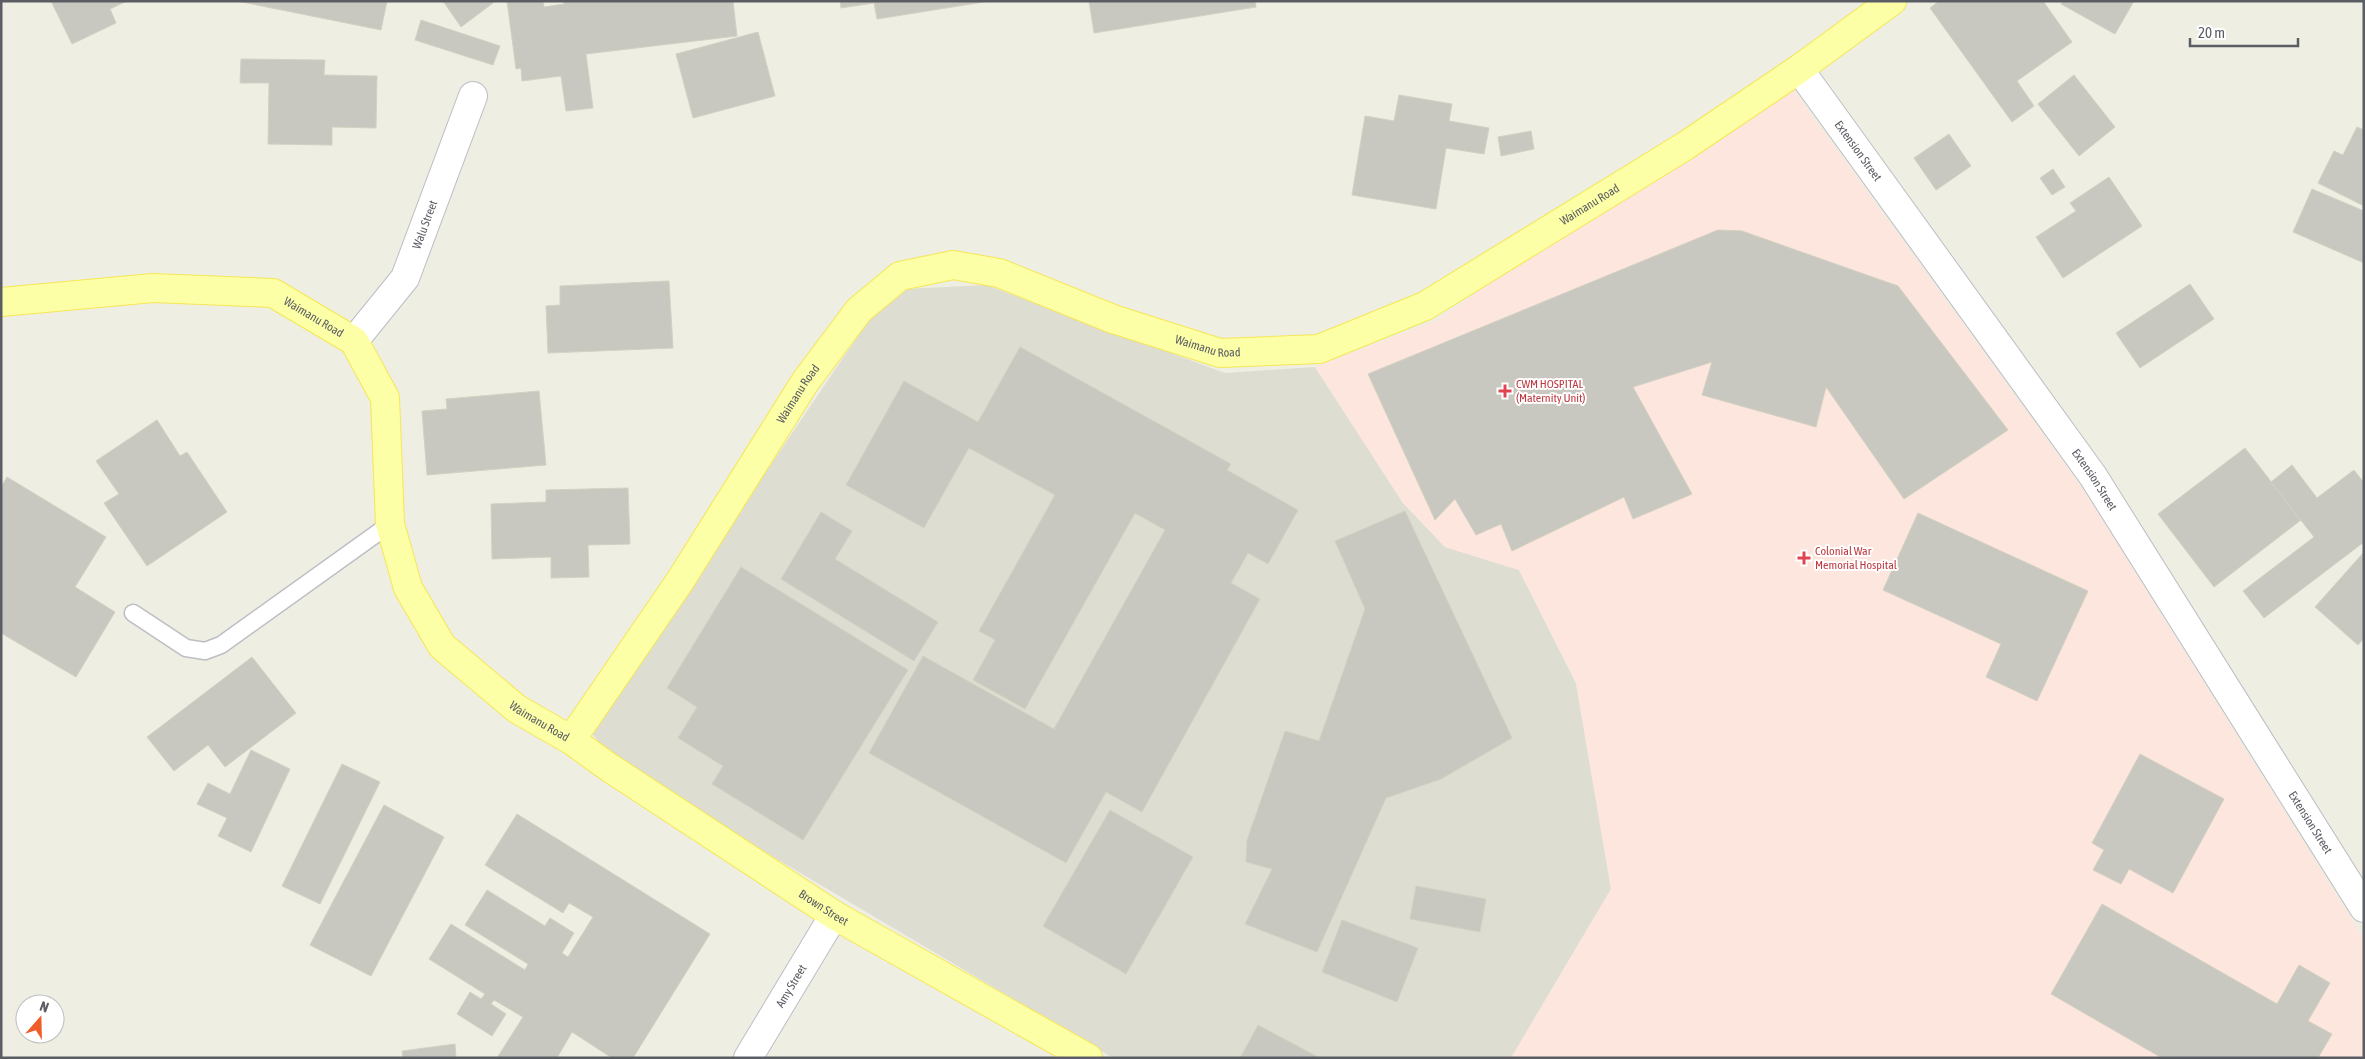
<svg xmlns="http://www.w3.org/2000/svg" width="2365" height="1059" viewBox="0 0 2365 1059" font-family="'Asap Condensed',sans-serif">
  <rect width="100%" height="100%" fill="#eeeee2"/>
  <path fill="#deddd1" d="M986,285L1225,373L1315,367L1403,503L1445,547L1519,570L1576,683L1611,889L1511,1058H1113L613,762L582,719L622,685L868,321L906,289Z"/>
  <path fill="#fce6de" d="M1785,78L2083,489L2364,939V1058H1511L1611,889L1576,683L1519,570L1445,547L1403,503L1315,367L1437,320Z"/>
  <g fill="#c9c8c0" stroke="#d3d1c1">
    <path d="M51,1H127L110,9L116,23L72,44Z"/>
    <path d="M237,1H387L381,30Z"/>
    <path d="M443,1H492L493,3L461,27Z"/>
    <path d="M507,1H543L544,7L564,4L563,1H733L737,36L586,54L593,108L566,111L561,76L522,81L521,68L516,69Z"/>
    <path d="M840,1H990L877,19L874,3L841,8Z"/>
    <path d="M1089,1H1255L1256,7L1094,33Z"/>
    <path d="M1939,1H2043L2072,42L2017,81L2034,106L2012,122L1930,8Z"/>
    <path d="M2063,1H2134L2115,34L2061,4Z"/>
    <path d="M421,20L500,46L493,65L415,40Z"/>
    <path d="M758,32L775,96L693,118L676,54Z"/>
    <path d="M241,59L325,60L324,75L377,76L376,128L332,127V145L268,144L269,83H240Z"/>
    <path d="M2074,75L2115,127L2079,156L2038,104Z"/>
    <path d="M1399,95L1452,104L1449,121L1489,128L1484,154L1446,148L1436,209L1352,195L1365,116L1394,121Z"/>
    <path d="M2357,127L2364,130V206L2318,183L2334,151L2343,155Z"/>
    <path d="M1531,131L1534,149L1501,156L1498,137Z"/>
    <path d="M1949,134L1971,166L1936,190L1914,158Z"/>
    <path d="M2053,169L2065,187L2052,195L2040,178Z"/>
    <path d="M2109,177L2142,226L2063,278L2036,237L2076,211L2070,203Z"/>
    <path d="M2312,189L2364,211V263L2293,232Z"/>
    <path d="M1718,230L1742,231L1898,286L2008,430L1904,499L1826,387L1816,427L1702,395L1712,362L1633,387L1692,494L1633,519L1624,497L1512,551L1501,524L1476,535L1455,499L1435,520L1368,374Z"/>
    <path d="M669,281L673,348L548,353L546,306L560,305V286Z"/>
    <path d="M2190,284L2214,319L2140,368L2116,333Z"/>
    <path d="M1020,347L1231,464L1227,470L1298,510L1268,564L1248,553L1231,583L1260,599L1142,812L1106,792L1066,863L869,753L923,656L1054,729L1165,530L1135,513L1025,709L973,680L995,640L979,631L1055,495L969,448L924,528L846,485L904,381L978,422Z"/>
    <path d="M539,391L546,465L427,475L422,411L447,409L446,399Z"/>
    <path d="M157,420L180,456L187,452L227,512L147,566L104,503L119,494L96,461Z"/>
    <path d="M2245,448L2301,520L2214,587L2158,514Z"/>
    <path d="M2292,465L2317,498L2354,470L2364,483V542L2264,618L2243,591L2314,537L2271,482Z"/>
    <path d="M7,477L106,537L75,587L115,612L76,677L1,633V487Z"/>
    <path d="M628,488L630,544L588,545L589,577L551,578V557L492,559L491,504L546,502V490Z"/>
    <path d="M1405,511L1512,738L1441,779L1386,798L1317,952L1245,924L1272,869L1246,862L1247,840L1285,731L1319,741L1365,609L1335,541Z"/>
    <path d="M821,512L852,531L835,559L938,622L914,661L781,579Z"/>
    <path d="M1918,513L2088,591L2037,701L1986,677L2001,644L1883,590Z"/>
    <path d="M2364,552V638L2358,645L2315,607Z"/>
    <path d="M741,567L908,670L803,840L712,784L723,766L678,738L697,707L667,688Z"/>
    <path d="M252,657L296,713L225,767L208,745L174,771L147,737Z"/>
    <path d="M251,750L290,769L251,852L218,836L227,818L197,804L208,783L230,794Z"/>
    <path d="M2140,754L2224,799L2173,893L2129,869L2121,884L2093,870L2104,850L2092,843Z"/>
    <path d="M342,764L380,782L320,904L282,886Z"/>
    <path d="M384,805L444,837L371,976L310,945Z"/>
    <path d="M1110,810L1193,857L1126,974L1043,926Z"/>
    <path d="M517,814L710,934L633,1058H612L572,1032L557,1058H497L523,1017L494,1000L491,1004L506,1014L492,1036L457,1014L470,992L481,999L485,994L429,959L451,924L525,970L528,964L465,925L487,890L545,926L550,918L574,933L562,953L568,957L593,917L569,903L563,913L485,865Z"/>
    <path d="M1416,886L1486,899L1480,932L1410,919Z"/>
    <path d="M2102,904L2277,1004L2299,965L2330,983L2308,1021L2332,1034L2318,1058H2162L2051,994Z"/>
    <path d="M1342,920L1418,948L1397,1002L1322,972Z"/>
    <path d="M1258,1025L1320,1058H1240Z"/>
    <path d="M455,1044L456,1058H403L402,1051Z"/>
  </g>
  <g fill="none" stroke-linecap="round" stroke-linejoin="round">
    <defs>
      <path id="lane" d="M133,613L186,648L205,651L221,645L390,524"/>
      <g id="street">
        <path id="s1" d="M1799,69L2093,476L2364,908"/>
        <path id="s2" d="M354,341L405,278L473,96"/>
      </g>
      <g id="secondary">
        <path id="s3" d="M748,1058L834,915"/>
      </g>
      <g id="primary">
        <path id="s4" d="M1,302L153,288L273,293L354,341L385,398L390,524L408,588L442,646L517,709L571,740L610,768L834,915L1088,1058"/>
        <path id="s5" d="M571,740L680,581L805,382L859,310L900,276L953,265L999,273L1113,319L1220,353L1319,349L1425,306L1685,146L1799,69L1892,1"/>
      </g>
    </defs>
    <use href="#lane" stroke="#bdbec4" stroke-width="19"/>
    <use href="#street" stroke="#bdbec4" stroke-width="30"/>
    <use href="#secondary" stroke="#bdbfc6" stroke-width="30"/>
    <use href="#primary" stroke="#f6e754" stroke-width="30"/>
    <use href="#lane" stroke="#fff" stroke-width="16"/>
    <use href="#street" stroke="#fff" stroke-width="28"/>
    <use href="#secondary" stroke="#fff" stroke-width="28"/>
    <use href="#primary" stroke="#fdffa7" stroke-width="28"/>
  </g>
  <g fill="#e0444e" stroke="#fff" stroke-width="2">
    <path d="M1502.5 383.5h5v5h5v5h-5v5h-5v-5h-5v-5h5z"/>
    <path d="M1801.5 550.5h5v5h5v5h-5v5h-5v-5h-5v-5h5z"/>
  </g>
  <g text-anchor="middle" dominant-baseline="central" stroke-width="4" stroke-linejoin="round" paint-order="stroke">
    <g font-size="12" fill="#5b5d64" stroke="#fff">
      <text stroke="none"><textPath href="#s1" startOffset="101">Extension Street</textPath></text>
      <text stroke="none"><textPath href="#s5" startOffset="1314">Waimanu Road</textPath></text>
      <text stroke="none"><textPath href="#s2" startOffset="138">Walu Street</textPath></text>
      <text stroke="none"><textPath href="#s4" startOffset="320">Waimanu Road</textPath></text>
      <text stroke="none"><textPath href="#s5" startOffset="894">Waimanu Road</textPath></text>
      <text stroke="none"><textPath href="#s5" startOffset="414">Waimanu Road</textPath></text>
      <text stroke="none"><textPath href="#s1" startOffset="506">Extension Street</textPath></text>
      <text stroke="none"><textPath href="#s4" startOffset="815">Waimanu Road</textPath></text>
      <text stroke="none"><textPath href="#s1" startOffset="911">Extension Street</textPath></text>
      <text stroke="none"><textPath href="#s4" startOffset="1155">Brown Street</textPath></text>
      <text stroke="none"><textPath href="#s3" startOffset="84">Amy Street</textPath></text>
    </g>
    <g font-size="12" fill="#be3a42" stroke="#fff" text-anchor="start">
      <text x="1516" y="384">CWM HOSPITAL<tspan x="1516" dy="14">(Maternity Unit)</tspan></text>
      <text x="1815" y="551">Colonial War<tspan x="1815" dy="14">Memorial Hospital</tspan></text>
    </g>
  </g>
  <rect width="2365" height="1059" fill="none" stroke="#5b5d64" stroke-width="5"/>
  <g transform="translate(40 1019) rotate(20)"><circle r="24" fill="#ffffff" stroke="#bdbec1"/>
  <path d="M0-4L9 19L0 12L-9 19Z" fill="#ef5d28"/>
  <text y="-8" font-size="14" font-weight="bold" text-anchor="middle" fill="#5b5d64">N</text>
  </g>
  <path d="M2190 38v8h108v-8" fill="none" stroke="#5b5d64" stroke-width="2.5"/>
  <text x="2198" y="38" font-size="15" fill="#5b5d64" stroke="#ffffff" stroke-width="4" paint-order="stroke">20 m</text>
</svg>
